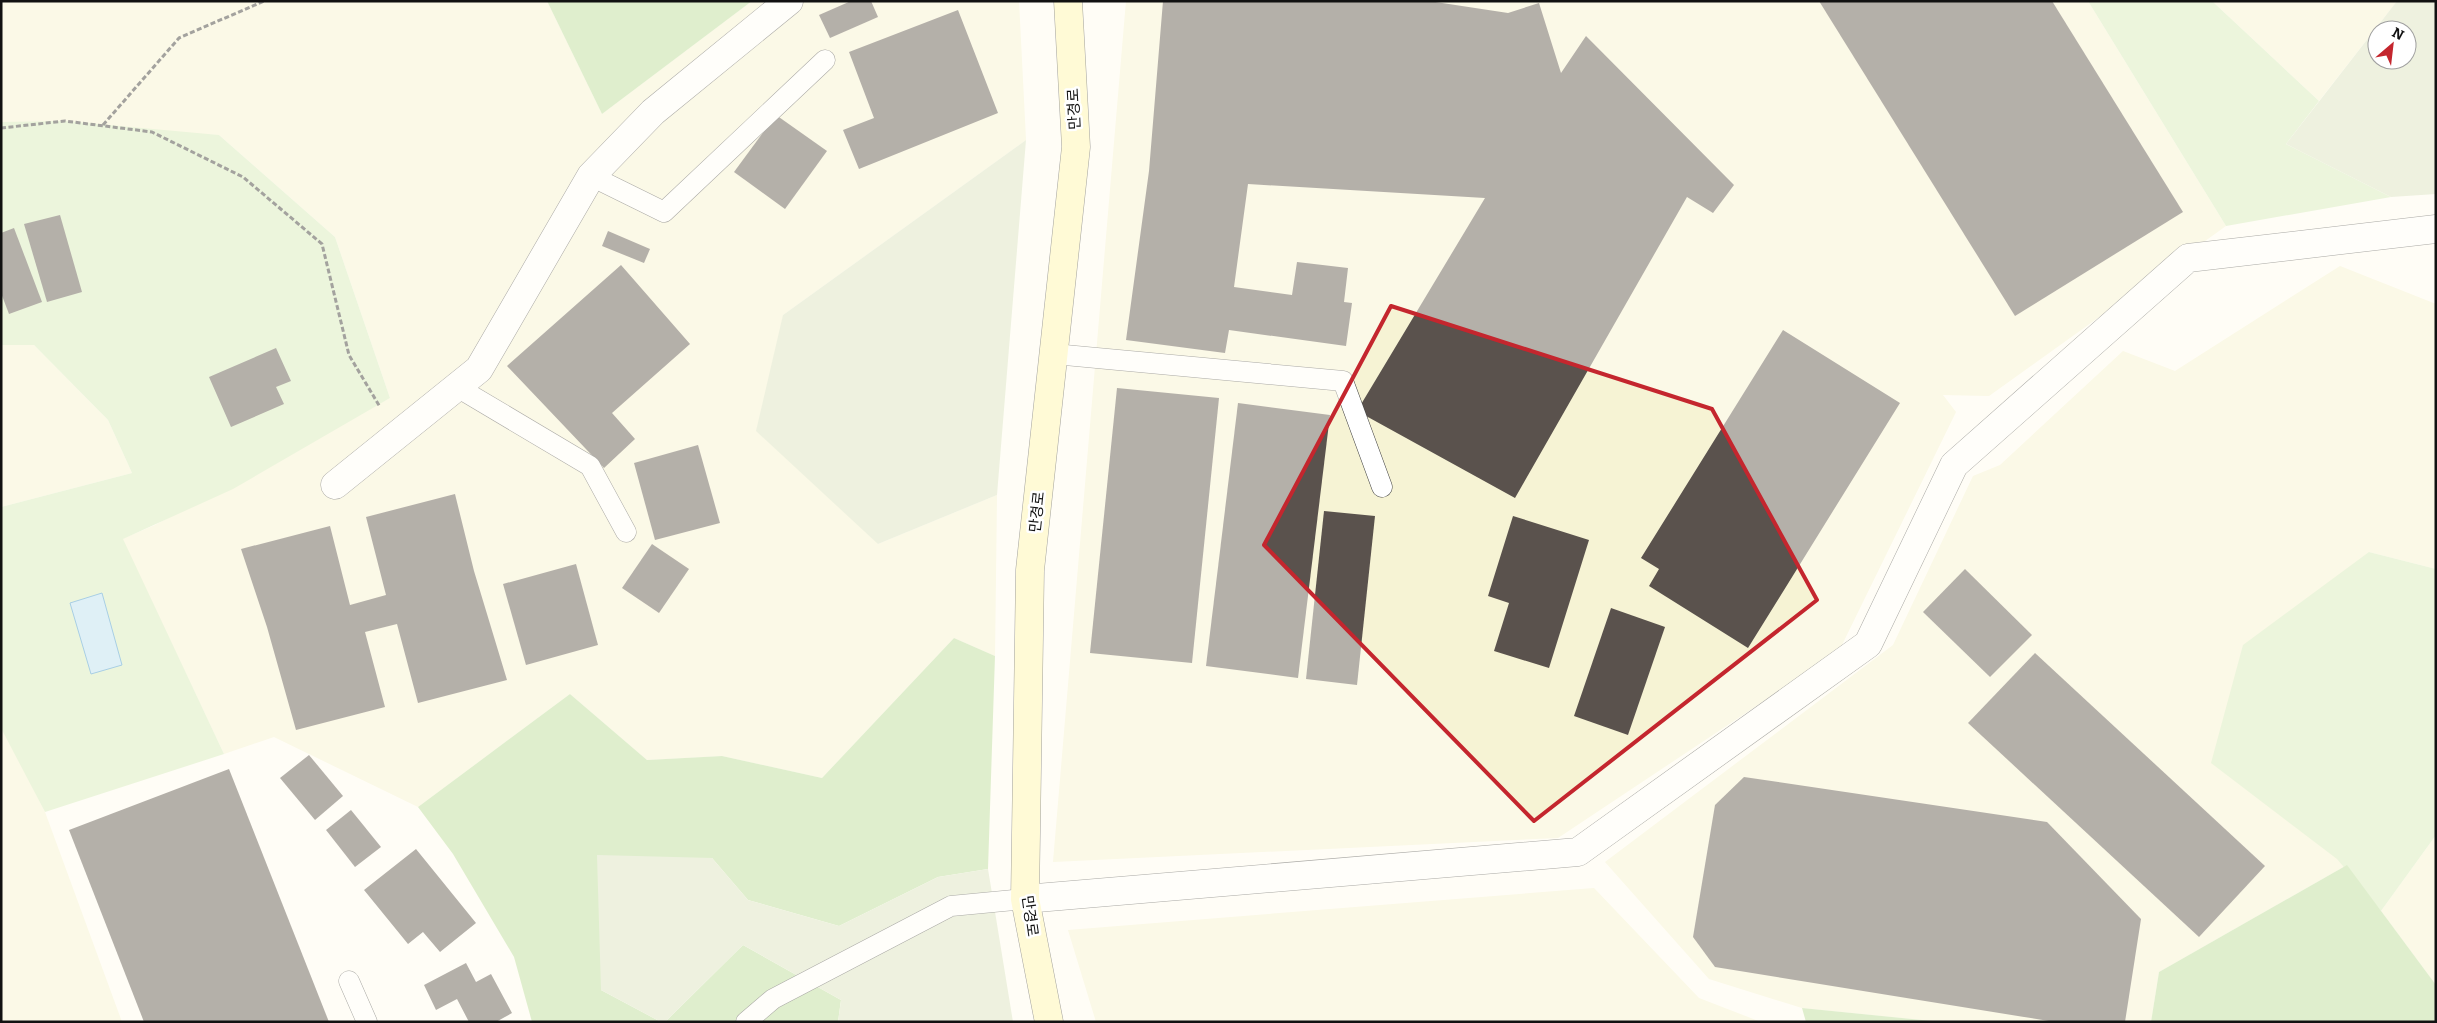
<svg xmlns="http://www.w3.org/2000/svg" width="2437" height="1023" viewBox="0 0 2437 1023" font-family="Bitter,'Noto Sans KR',serif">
  <rect width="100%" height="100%" fill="#fffdf5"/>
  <g fill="#f6f3d4">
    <path d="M1,1H547L602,114L752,1H1019L1026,140L783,315L878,544L997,495L995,656L954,638L822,778L722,756L647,760L570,694L418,807L274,737L224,754L122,539L155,525L390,398L335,237L219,135L1,127Z"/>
    <path d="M1126,1H2088L2226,226L1989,396L1943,395L1956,412L1839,651L1558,838L1053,862Z"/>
    <path d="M2212,1H2397L2319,101Z"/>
    <path d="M2340,266L2436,304V569L2369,552L2347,865L2159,972L2151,1022H1942L1802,1008L1709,979L1605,862L1893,645L1973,476L2000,465L2123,351L2175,371Z"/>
    <path d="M1,345H34L108,420L132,473L1,507Z"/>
    <path d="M1,724L45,812L122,1022H1Z"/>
    <path d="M2436,835V985L2381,911Z"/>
    <path d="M1594,888L1699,998L1761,1022H1096L1068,930Z"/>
  </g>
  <g fill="#d5ebbd">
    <path d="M2088,1H2212L2319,101L2286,144L2391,197L2226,226Z"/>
    <path d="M65,121L219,135L335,237L390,398L233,489L123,539L224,754L45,812L1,728V507L132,473L108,420L34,345H1V122Z"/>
    <path d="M2369,552L2436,569V835L2381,911L2337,859L2211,763L2243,645Z"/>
  </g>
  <g fill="#b9dc9c">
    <path d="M547,1H752L602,114Z"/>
    <path d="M954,638L995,656L988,869L938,877L839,926L748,900L712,858L601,990L661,1022H532L514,957L453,854L418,807L570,694L647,760L722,756L822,778Z"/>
    <path d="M2347,865L2436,985V1022H2151L2159,972Z"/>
    <path d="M743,945L841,1000L838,1022H665Z"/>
    <path d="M1802,1008L1942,1022H1806Z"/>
  </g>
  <g fill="#d9e3c4" fill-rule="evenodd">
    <path d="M2397,1H2436V194L2391,197L2286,144ZM2377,30H2407V60H2377Z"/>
    <path d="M1026,140L997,495L878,544L756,431L783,315Z"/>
    <path d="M597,855L712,858L748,900L839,926L938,877L988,869L1013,1022H838L841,1000L743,945L665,1022H661L601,990Z"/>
  </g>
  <path fill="#b9e0f7" stroke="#3f96cf" d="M102,593L122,665L91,674L70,603Z"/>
  <g fill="#5a524d">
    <path d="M851,1H871L878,17L830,38L819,15Z"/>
    <path d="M1163,1H1429L1508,13L1539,3L1561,73L1586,36L1734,185L1713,213L1687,197L1515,498L1357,411L1485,198L1248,184L1234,287L1292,295L1297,262L1348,268L1344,302L1352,303L1346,346L1229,330L1225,353L1126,340L1149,171Z"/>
    <path d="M1819,1H2052L2183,212L2015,316Z"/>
    <path d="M958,10L998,113L859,169L843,130L874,118L849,52Z"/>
    <path d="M776,115L827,151L785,209L734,172Z"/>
    <path d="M60,215L82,292L47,302L24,224Z"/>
    <path d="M14,228L42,302L9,314L1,293V233Z"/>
    <path d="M608,231L650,249L644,263L602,246Z"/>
    <path d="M621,265L690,344L612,413L635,439L604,468L507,366Z"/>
    <path d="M1783,330L1900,403L1748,648L1649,586L1659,569L1641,558Z"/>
    <path d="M276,348L291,381L276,387L284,404L231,427L209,377Z"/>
    <path d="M1117,388L1219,398L1192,663L1090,653Z"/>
    <path d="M1238,403L1330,415L1298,678L1206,666Z"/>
    <path d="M698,445L720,523L655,540L634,463Z"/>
    <path d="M455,494L474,571L507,680L418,703L397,624L365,632L385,707L296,730L267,627L241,549L330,526L350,605L386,595L366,517Z"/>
    <path d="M1324,511L1375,516L1357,685L1306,679Z"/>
    <path d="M1513,516L1589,540L1549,668L1494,651L1509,603L1488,596Z"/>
    <path d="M652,544L689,569L659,613L622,588Z"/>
    <path d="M576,564L598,645L526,665L503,584Z"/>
    <path d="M1965,569L2032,635L1990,677L1923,612Z"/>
    <path d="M1611,608L1665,627L1628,735L1574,716Z"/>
    <path d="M2035,653L2265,866L2199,937L1968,723Z"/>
    <path d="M309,755L343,796L315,820L280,778Z"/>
    <path d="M229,769L329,1022H144L69,830Z"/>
    <path d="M1744,777L2047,822L2141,919L2125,1022H2055L1715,967L1693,937L1715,805Z"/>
    <path d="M351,810L381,847L355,867L326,830Z"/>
    <path d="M416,849L476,923L440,952L423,932L408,944L364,890Z"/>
    <path d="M466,963L476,982L491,974L512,1013L496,1022H469L457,999L436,1010L424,985Z"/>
  </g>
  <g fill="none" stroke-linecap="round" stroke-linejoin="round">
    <defs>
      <g id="lane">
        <path d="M591,176L664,212L825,60"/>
        <path d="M1054,354L1343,381L1382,487"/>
        <path d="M457,387L590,466L626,532"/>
        <path d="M349,981L367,1022"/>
        <path d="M746,1022L773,999L951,906L1025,899"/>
      </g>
      <g id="street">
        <path d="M335,485L479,369L591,176L653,112L789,1"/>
        <path d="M1025,899L1578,852L1868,644L1954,465L2188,258L2436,229"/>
      </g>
      <path id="secondary" d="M1049,1022L1025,899L1030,570L1076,147L1068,1"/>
    </defs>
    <use href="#lane" stroke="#444" stroke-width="21"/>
    <use href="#street" stroke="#444" stroke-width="29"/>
    <use href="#secondary" stroke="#333" stroke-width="29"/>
    <g stroke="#333" stroke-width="3" stroke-dasharray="5 2.5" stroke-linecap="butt">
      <path d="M103,125L179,38L264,1"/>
      <path d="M1,128L65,121L152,132L243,177L322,244L349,355L380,407"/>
    </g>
    <use href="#lane" stroke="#fff" stroke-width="20"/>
    <use href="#street" stroke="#fff" stroke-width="28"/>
    <use href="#secondary" stroke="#fff6b0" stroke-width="28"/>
  </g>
  <path d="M0 0H2437V1023H0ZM1391,306L1712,409L1817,600L1534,821L1264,545Z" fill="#fffdf5" fill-opacity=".55" fill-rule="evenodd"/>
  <path fill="none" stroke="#c4262e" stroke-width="4" stroke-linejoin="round" d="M1391,306L1712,409L1817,600L1534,821L1264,545Z"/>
  <g text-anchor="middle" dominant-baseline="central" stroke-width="5" stroke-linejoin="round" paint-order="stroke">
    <g font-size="15" fill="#111" stroke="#fff">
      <text transform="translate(1074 109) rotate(-93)">만경로</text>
      <text transform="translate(1037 512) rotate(-84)">만경로</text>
      <text transform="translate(1030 916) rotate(82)">만경로</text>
    </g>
  </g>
  <rect width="2437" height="1023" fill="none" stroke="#111111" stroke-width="5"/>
  <g transform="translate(2392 45) rotate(28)"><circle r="24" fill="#ffffff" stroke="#a0a0a0"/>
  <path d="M0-4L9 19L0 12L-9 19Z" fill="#c4262e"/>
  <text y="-8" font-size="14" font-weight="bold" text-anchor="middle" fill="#111111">N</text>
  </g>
</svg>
